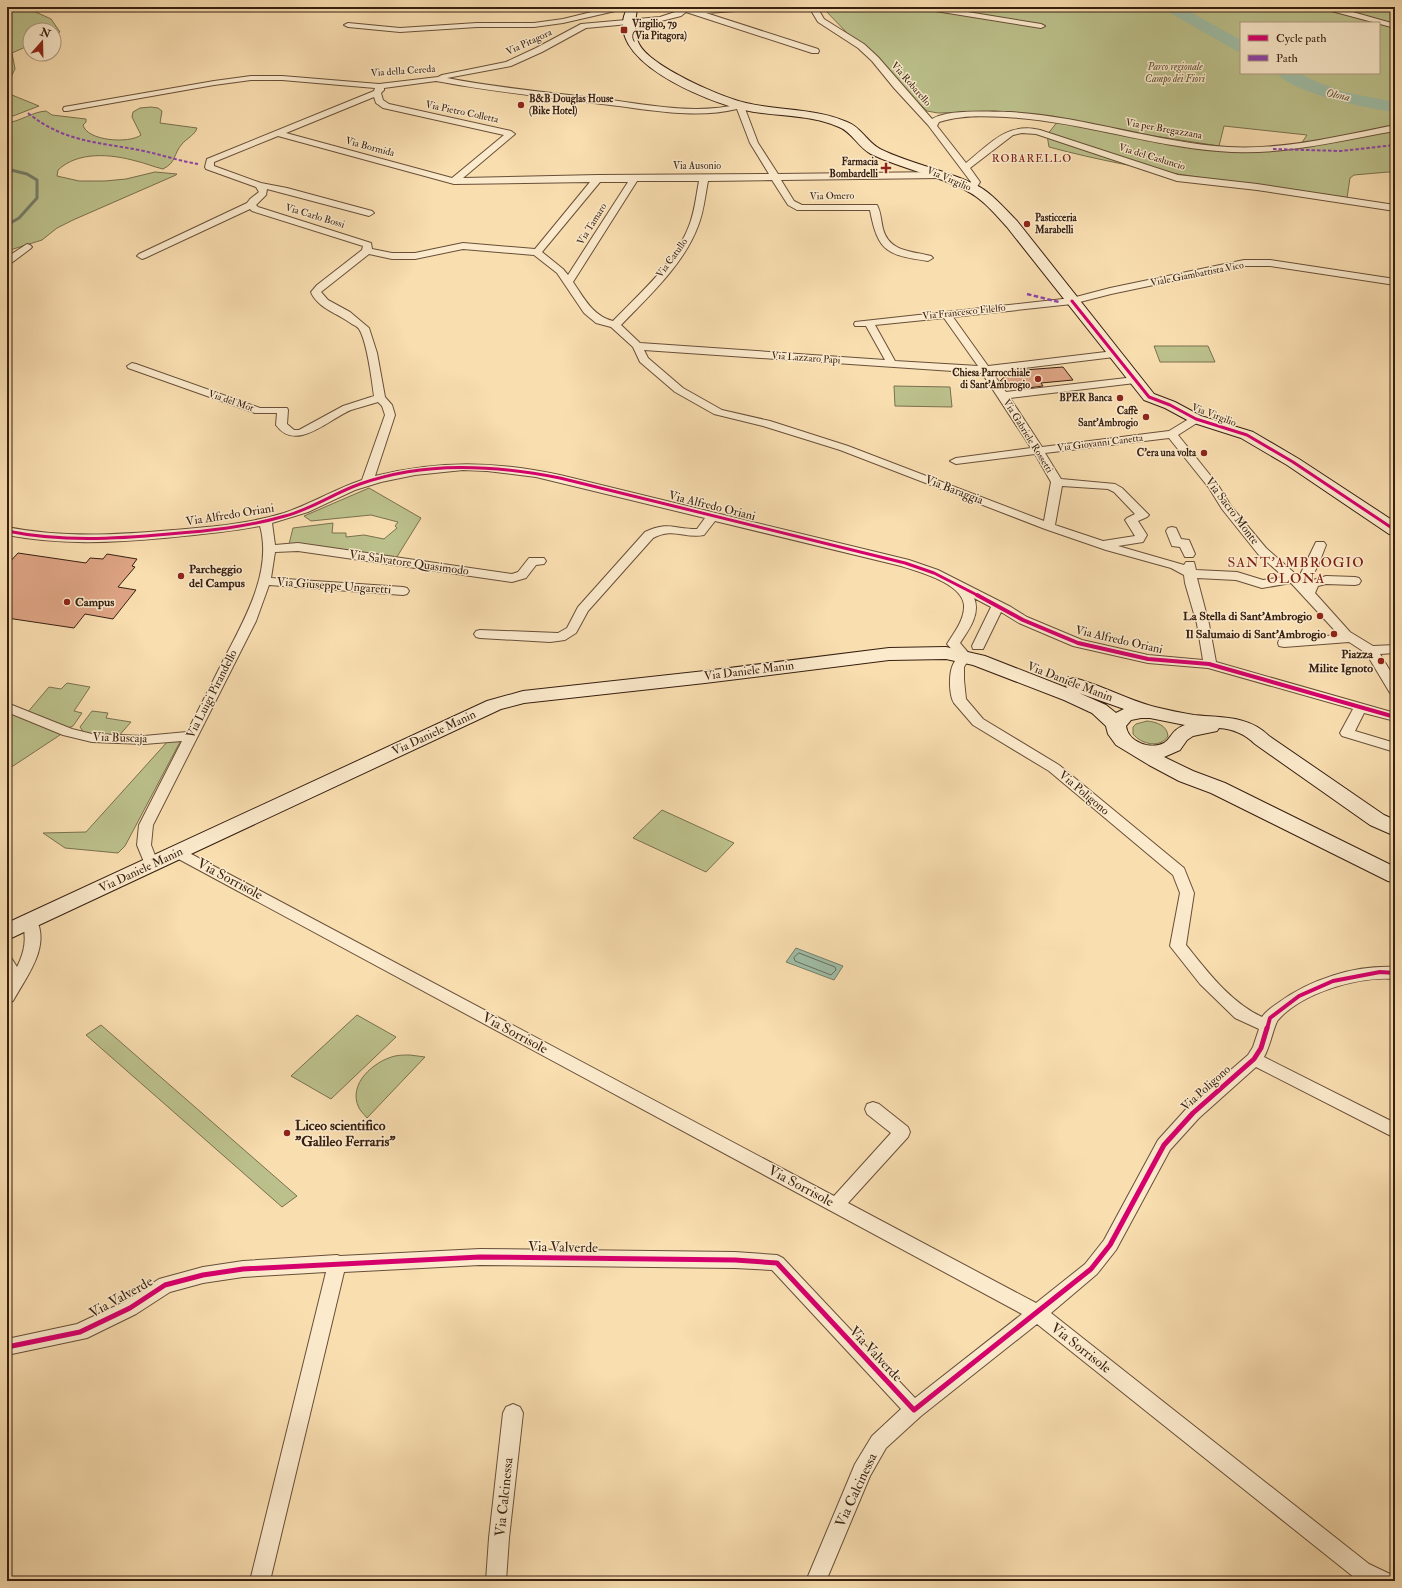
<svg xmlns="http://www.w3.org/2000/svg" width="1402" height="1588" viewBox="0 0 1402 1588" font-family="'IM FELL Double Pica',serif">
  <rect width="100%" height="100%" fill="#f9deb0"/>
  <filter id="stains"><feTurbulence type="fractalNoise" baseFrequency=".005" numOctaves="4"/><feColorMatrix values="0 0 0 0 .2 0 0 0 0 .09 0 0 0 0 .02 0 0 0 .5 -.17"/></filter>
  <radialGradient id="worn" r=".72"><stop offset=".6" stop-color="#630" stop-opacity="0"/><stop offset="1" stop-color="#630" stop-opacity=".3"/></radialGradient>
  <g fill="#bcc18c" stroke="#7a704e" fill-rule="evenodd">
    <path d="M7,7H25L51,19L60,32L54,34V30H30V45L12,53L15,69L7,85Z"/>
    <path d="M822,7H1395V173L1388,172L1354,175L1350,178L1347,198C1247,184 1146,173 1049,147L1047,135L1058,121L1213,150L1261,148L1301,144L1307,135L1224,126L1219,146L1141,134L1030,114L994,111L938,113L927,111L852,38ZM1241,23H1379V73H1241Z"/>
    <path d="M7,93L39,106L13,116L7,115Z"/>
    <path d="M151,107L158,108L162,111L160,123L197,128C195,135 186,139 182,144C173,154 177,162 163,169C154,167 145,163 136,161C111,154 78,151 58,170L57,176L79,181H105L126,179L155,172L177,174L176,175L73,220L57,228L42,240L10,250L7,253V123C21,121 32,112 46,111L52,115L86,119V122L83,125C87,141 129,144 141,135L132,117L133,112L140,108Z"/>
    <path d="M1154,346H1208L1215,362H1160Z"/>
    <path d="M894,386L950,387L952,407L895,406Z"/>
    <path d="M369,488L421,518L395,560L289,544L293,528L333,523L332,533H346V537L364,535L384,539L397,528L395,526L398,522L371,515L311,521L304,516Z"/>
    <path d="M67,683L90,687L74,711L82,713L73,726L68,728L27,713L49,687L61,689Z"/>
    <path d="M92,711L108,713L106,718L131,722L117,738L104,737L101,734L91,735L84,733L80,727Z"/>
    <path d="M7,712L63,733L7,770Z"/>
    <path d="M1147,721C1156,722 1167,725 1168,736C1160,749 1141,744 1133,734V727L1136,724Z"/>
    <path d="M175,740L180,742L125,846L118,853L65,848L43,833L86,832L168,741Z"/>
    <path d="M662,810L734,843L706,872L633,838Z"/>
    <path d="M357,1015L396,1037L331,1099L291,1076Z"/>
    <path d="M101,1025L297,1196L282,1207L86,1035Z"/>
    <path d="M410,1055L425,1057L367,1118C365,1115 361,1112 359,1108C347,1084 374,1061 395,1056C400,1055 405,1055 410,1055Z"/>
  </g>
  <path fill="#9fbda6" stroke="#757e6a" d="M796,948L843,966L834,980L786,962Z"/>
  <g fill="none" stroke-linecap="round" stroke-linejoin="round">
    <path stroke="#6b6e5b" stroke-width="1" d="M799,953L835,967L836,970L831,975L795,961L794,958Z"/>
    <path stroke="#757e6a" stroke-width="3" d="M7,169L27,174L37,180V198L19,218L7,225"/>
    <g fill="#9fbda6" fill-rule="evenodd">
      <path d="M1162,7H1181L1241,40V52L1235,50L1165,10Z"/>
      <path d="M1277,73H1298L1317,82L1344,92L1395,102V112C1370,109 1291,93 1277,73Z"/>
    </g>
  </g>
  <g fill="#dea484" stroke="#371f10">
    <path d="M1063,367L1073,380L1041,383L1043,386L1020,389L1018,385L1000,381L1011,371Z"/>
    <path d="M18,553L86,563L90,558L103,559L107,554L137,559L132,566L135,567L118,587L136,590L113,619L85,614L74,628L7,618V565Z"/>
  </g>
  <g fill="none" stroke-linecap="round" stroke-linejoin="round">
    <defs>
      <g id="street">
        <path d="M612,7H625L624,9L563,23L534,27H477L400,32L348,27L344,25L348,23L400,28L477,23H534L563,19Z"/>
        <path d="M683,7H692L691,8L699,11L702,9L769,7L765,9L706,13L818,49L819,51L818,53H812L686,12L681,16L661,21L586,28L542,52L511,66L447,78C499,88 551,93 604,99C649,105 696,115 740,104L744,106L758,143L778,174L940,172L944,175L940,178L781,180L794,201L802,205H877C881,212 881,221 883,229C889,252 912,251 931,256L933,258L928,261C887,255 878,252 870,210H797L788,205L772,180L708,181C705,196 704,211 698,226C684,264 649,296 621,325L640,343L885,360L866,326H855L854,324L855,322L1072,298L1110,288L1244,260H1270L1395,279V285L1270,266H1244L1111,294L1072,304L953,317L988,366L1114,351L1118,352L1119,354L1114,357L992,372L1006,392L1135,377L1140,380L1135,383L1010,398L1042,447L1169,431L1192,417H1200L1201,419L1200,421L1178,435L1218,485L1231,506L1266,548L1299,577L1316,542H1324L1326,545L1319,563L1310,581L1326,576L1355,577L1359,578L1361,581L1359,584L1355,585L1326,584L1318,586L1315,593L1350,632L1373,646L1395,645V653L1380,654L1395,679V694L1390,693L1366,653L1349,642L1284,647L1279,646L1278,643L1279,640L1284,639L1339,635L1291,583L1262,588L1236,580L1197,578L1209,624L1216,662L1395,713V721L1364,713L1355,731L1395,743V752L1342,736L1340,733L1353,709L1208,668L1148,663L1073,646L1019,623L1001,612L983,649H973L972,646L991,607L974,598C981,614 968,631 960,643L971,656L964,667V680L966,699L983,719L1059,765L1184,868L1194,893L1186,945C1208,972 1230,1002 1262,1017C1266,1011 1272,1007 1278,1003C1311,979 1355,965 1395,967V979C1359,976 1303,992 1278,1020C1274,1025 1270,1047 1264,1057L1395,1123V1138L1256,1067L1199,1118L1170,1150L1116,1250L1097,1274L1051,1313L1369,1564L1390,1574L1393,1581H1361L1355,1578L1037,1324L921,1416L886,1448L870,1476L826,1581H806L855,1464L872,1436L901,1409L772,1270L735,1268L480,1265L344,1272L270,1581H250L326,1272L243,1277L203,1283L170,1292L136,1314L87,1338L7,1355V1339L77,1324L124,1302L159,1279L203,1267L243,1261L337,1255L340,1256L480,1249L735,1252L777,1255L783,1258L915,1398L1022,1314L173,856L171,852L173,848L178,847L834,1196L891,1133L867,1114L865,1109L867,1104L873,1102L879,1104L908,1127L910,1132L908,1137L848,1203L1036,1303L1085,1264L1104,1240L1158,1140L1187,1108L1248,1055L1253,1047L1259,1029L1235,1018L1200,984L1170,946L1180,893L1173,875L1049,771L973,725L954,703C949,695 949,676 952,667C953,664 956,659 958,656L947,644C954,633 965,619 964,605C962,583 919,572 901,566L715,521L704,535C684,539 674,527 653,538L588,611L576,633L565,640L550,642L480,638L476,637L474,634L476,631L480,630L558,633L567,628L578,607L645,532C668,521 674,529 697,529L705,518L536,477L487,471L463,470L415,475L381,482L355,490L308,512L272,523L275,545L298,543L512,574L518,572L529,558H544L546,561L544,564L536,565L526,578L512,582L298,551L275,552L271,578L403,587L407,588L409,591L407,594L403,595L269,585L256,621L153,825L151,845L158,863L156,867L151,868L146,867L137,845L139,825L182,741L144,744L92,742L63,735L7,712V703L72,729L92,734L144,736L187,732C199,709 211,685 223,661C243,622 273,572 260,526C229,532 196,535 164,538C111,543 59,545 7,535V527C62,538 117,535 173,530C210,527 248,524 284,513C311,504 335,489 362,480L385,415L382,406L378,402C369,405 360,407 351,410C329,419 296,453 276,425L277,413H255L128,368L127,366L132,363L136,364L260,408H287L288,410L287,424L294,430H299L343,406L374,396C372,381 367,341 359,329C358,327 354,325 352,324C339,314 317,308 311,292L317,285L362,250L363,246L252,211L250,209L145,258L142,259L137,256L139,254L247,203L250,199L259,192L256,187L206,169L205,167L207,159L374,91L375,88L282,80H251L214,85L67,111H64L63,109L64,107L214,81L251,76H282L379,84L438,77L442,75L506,62L536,48L581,24L660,17L675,12ZM436,81C494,92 552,98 610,105C652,110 696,119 737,109L750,143L769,174L598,175L463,178L515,134L511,131L389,104L383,100L381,93L384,90V88ZM374,97L376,103L383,108L504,135L452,178L286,133ZM278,136L454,184L590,182L535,249L463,243L415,253H392L372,249L371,243L258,207L256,205L266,195L267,189L369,216L374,213L372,211L287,188L261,183L214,166V162ZM637,181H699C696,196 695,211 689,226C675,263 640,293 613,321C593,316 584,298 573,282ZM600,182H628L568,275L563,269L542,252ZM463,249L534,255L557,273L584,313L596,323L611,327L633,347L640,362L675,392L714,414L763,426L840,450L1045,529L1106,550L1171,568L1184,575L1185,583L1197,624L1203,660L1148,655L1082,640L1027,617L1011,607L938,570L909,560L560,475C494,461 440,460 375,476L395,415L392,405L385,397L377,353L369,328L350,312L328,300L321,292L369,254L392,259H415ZM944,318L978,366L895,361L875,325ZM644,350L982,373L1031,448L956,458L950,461L956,464L1035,454L1051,482L1044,521L848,446L770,421L722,410L683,388L648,358ZM1169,438L1209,488L1222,509L1258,554L1284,577L1263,580L1237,572L1196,570L1194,562H1186L1184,565L1118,546L1143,542L1147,535L1138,521L1147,517L1149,515L1122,488L1115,484L1061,479L1045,453ZM1062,486L1108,489L1114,492L1135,514L1127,518L1125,520L1135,536L1103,541L1055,525Z"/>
        <path d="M809,7H817L824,19L864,44L878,57L932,119C948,109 990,112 1010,112C1083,116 1154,142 1228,147C1285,150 1339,136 1395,125V131C1336,141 1278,157 1218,151C1146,145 1078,121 1006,117C983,116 961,115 939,122L937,126L966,163C990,144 1007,122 1040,130L1178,175L1257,184L1395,205V211L1257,190L1177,181L1036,134L1022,133L1013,135L970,168L980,182L975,190H969L968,188L971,182L928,125L894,88L872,61L858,48L818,22Z"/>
        <path d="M919,7H937L1041,24L1045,26L1041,28L923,9Z"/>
        <path d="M1323,7H1335L1395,24V28L1324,9Z"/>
        <path d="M27,244L30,245L32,247L30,249L10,264L7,265V257Z"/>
        <path d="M1172,527L1176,528L1181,539L1189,540L1195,554L1193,557H1185L1180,547L1172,546L1166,531L1168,528Z"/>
        <path d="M30,916L35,917C52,946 26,977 13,1001L7,1003V957L12,959L17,967C25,951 27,938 22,921L25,917Z"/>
        <path d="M513,1404L520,1407L523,1413L509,1538L506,1581H486L489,1538L503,1413L506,1407Z"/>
      </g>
      <g id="secondary">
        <path d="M628,7H636L637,9C635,22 633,32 639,44C651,67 721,97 746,103C780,111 815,108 847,122C861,127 867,142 880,149C910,164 946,170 976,185C992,193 1004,208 1017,221L1154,394L1175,402L1201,416L1253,432L1299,459L1395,522V535L1389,534L1287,465L1241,438L1191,422L1165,408L1144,400L1007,227C995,214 983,199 967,191C937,175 902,169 871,154C859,148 852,132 839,127C810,114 775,117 744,110C708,102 598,59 628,7Z"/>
        <path d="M946,647L985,656L1067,688L1065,684L1067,680L1074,678C1102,685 1127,700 1155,707C1168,710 1181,713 1194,715C1221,718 1248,715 1269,736L1384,815L1395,820V836L1370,825L1255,744C1245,734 1233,729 1219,728L1217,731L1193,736L1187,740L1180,750L1164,757L1193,771L1225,783L1395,867V883L1388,881L1211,793L1179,781L1149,765L1116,745L1108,734L1106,726L1092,713L1064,700L973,665L946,659L889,660L705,683L524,703L501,709L7,940V923L487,701L523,691L705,671L889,648ZM1079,693L1124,709L1116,713L1106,705ZM1141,718H1150L1185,725C1171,730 1172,738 1164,743C1150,750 1128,742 1126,726L1131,720Z"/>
      </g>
    </defs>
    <use href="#street" stroke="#684f38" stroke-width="2"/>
    <use href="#secondary" stroke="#371f10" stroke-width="2"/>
    <use href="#street" fill="#fbeacc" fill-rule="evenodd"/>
    <use href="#secondary" fill="#fbeacc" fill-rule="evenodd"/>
    <g stroke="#8e44ad" stroke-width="2" stroke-dasharray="3.5 2" stroke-linecap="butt">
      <path d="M28,113C65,143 100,142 144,151C162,155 180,161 198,164"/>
      <path d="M1273,149L1341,151L1395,145"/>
    </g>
    <path stroke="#8e44ad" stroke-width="2.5" stroke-dasharray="4.5 2.5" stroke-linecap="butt" d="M1027,294L1059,302"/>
    <defs>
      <g id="cycleway-far2">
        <path d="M1072,301L1149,397L1170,405L1196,419L1247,435L1293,462L1395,530"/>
        <path d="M7,531C61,542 115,539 169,534C208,531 247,527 285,516C312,509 334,493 360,484C425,461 494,465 560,478L905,563L934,573L979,596"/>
      </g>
      <g id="cycleway-far1">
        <path d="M977,595L1023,620L1078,643L1148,659L1209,664L1395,717"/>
        <path d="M1267,1029L1270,1018L1299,996L1333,981L1380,972L1395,973"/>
      </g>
      <path id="cycleway" d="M7,1347L80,1332L130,1308L165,1285L203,1275L243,1269L480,1257L735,1260L777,1263L914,1410L1091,1269L1110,1245L1164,1145L1193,1113L1254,1059L1261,1048L1267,1028"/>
    </defs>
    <use href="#cycleway-far2" stroke="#fbeacc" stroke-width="5"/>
    <use href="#cycleway-far1" stroke="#fbeacc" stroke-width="6"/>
    <use href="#cycleway" stroke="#fbeacc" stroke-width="8"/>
    <use href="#cycleway-far2" stroke="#d6006c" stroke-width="3"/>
    <use href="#cycleway-far1" stroke="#d6006c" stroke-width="4"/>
    <use href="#cycleway" stroke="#d6006c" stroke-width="5"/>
  </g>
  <g fill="#8f2418" stroke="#fbeacc" stroke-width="1.5">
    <rect x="620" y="26" width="8" height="8" rx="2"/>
    <circle cx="521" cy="105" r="4"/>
    <path d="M884 162h4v4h4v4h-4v4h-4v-4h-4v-4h4z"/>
    <circle cx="1027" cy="224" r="4"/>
    <circle cx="1038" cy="379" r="4"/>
    <circle cx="1120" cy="398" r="4"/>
    <circle cx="1146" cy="417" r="4"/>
    <circle cx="1204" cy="453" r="4"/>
    <circle cx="181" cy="576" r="4"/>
    <circle cx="67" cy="602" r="4"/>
    <circle cx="1320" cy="616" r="4"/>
    <circle cx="1334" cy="634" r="4"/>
    <circle cx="1381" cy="661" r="4"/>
    <circle cx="287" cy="1133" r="4"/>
  </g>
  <g text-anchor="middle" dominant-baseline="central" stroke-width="3" stroke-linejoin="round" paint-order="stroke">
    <g font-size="10" font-weight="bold" fill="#371f10" stroke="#fbeacc" text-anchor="end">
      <text x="632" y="24" text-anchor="start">Virgilio, 79<tspan x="632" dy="12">(Via Pitagora)</tspan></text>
      <text x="529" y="99" text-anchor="start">B&amp;B Douglas House<tspan x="529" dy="12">(Bike Hotel)</tspan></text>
      <text x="878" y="162">Farmacia<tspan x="878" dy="12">Bombardelli</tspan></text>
      <text x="1035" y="218" text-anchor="start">Pasticceria<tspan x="1035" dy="12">Marabelli</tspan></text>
      <text x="1030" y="373">Chiesa Parrocchiale<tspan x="1030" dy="12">di Sant'Ambrogio</tspan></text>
      <text x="1112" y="398">BPER Banca</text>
      <text x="1138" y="411">Caffè<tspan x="1138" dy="12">Sant'Ambrogio</tspan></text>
      <text x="1196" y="453">C'era una volta</text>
    </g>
    <g font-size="10" fill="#371f10" stroke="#fbeacc">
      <text transform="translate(529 42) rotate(-25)">Via Pitagora</text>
      <text transform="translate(403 71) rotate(-4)">Via della Cereda</text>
      <text transform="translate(911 84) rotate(49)">Via Robarello</text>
      <text transform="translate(462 112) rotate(12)">Via Pietro Colletta</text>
      <text transform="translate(1164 129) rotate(10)">Via per Bregazzana</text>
      <text transform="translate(370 147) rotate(15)">Via Bormida</text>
      <text transform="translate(1152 157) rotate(17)">Via del Casluncio</text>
      <text x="697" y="166">Via Ausonio</text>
      <text transform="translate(949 179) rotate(23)">Via Virgilio</text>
      <text transform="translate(832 196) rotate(-1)">Via Omero</text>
      <text transform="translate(315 216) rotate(17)">Via Carlo Bossi</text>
      <text transform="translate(592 224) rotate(-58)">Via Tamaro</text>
      <text transform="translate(672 258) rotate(-54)">Via Catullo</text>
      <text transform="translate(1197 274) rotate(-11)">Viale Giambattista Vico</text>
      <text transform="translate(964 312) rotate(-6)">Via Francesco Filelfo</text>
      <text transform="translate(806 358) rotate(4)">Via Lazzaro Papi</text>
      <text transform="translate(231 401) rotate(19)">Via del Mot</text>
      <text transform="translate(1214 415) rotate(21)">Via Virgilio</text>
      <text transform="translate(1028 436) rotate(58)">Via Gabriele Rossetti</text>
      <text transform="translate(1100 443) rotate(-7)">Via Giovanni Canetta</text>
    </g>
    <g font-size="10" font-style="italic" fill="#5f5035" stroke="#fbeacc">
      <text x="1175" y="67">Parco regionale<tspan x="1175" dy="12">Campo dei Fiori</tspan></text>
    </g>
    <g font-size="11" font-style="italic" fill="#564e3d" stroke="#fbeacc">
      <text transform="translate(1338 95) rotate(12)">Olona</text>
    </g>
    <g font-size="11" letter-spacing="1" fill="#7a1f14" stroke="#fbeacc">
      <text x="1032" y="158">ROBARELLO</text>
    </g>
    <g font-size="12" fill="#371f10" stroke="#fbeacc">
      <text transform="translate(954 490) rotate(21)">Via Baraggia</text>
      <text transform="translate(712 506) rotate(14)">Via Alfredo Oriani</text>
      <text transform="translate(1232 511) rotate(53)">Via Sacro Monte</text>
      <text transform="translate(230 515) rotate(-9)">Via Alfredo Oriani</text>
      <text transform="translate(409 563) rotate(8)">Via Salvatore Quasimodo</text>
      <text transform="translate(334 586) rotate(4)">Via Giuseppe Ungaretti</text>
      <text transform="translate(1119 640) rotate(13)">Via Alfredo Oriani</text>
      <text transform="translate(749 671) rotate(-7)">Via Daniele Manin</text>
      <text transform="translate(1070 682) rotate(21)">Via Daniele Manin</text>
      <text transform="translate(212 694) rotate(-63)">Via Luigi Pirandello</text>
      <text transform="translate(434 733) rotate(-25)">Via Daniele Manin</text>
      <text transform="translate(120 738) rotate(2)">Via Buscaja</text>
      <text transform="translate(1084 793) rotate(40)">Via Poligono</text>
      <text transform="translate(141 870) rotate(-25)">Via Daniele Manin</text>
      <text transform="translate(1206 1088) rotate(-42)">Via Poligono</text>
    </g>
    <g font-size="12" font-weight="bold" fill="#371f10" stroke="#fbeacc" text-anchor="end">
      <text x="189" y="569" text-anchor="start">Parcheggio<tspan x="189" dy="14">del Campus</tspan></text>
      <text x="75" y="602" text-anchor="start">Campus</text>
      <text x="1312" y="616">La Stella di Sant'Ambrogio</text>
      <text x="1326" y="634">Il Salumaio di Sant'Ambrogio</text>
      <text x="1373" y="654">Piazza<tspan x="1373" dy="14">Milite Ignoto</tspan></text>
    </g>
    <g font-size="14" letter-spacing="1" fill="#7a1f14" stroke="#fbeacc">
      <text x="1296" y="562">SANT'AMBROGIO<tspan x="1296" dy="16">OLONA</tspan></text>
    </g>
    <g font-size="14" fill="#371f10" stroke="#fbeacc">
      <text transform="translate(230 879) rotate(28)">Via Sorrisole</text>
      <text transform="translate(515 1033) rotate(28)">Via Sorrisole</text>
      <text transform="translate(801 1186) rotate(28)">Via Sorrisole</text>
      <text transform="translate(563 1247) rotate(1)">Via Valverde</text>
      <text transform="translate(121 1297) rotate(-29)">Via Valverde</text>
      <text transform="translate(1081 1348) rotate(38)">Via Sorrisole</text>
      <text transform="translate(876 1354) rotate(47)">Via Valverde</text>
      <text transform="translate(856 1490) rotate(-65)">Via Calcinessa</text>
      <text transform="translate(504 1497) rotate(-84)">Via Calcinessa</text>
    </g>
    <g font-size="14" font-weight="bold" fill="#371f10" stroke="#fbeacc" text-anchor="start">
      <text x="295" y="1125">Liceo scientifico<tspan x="295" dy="16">"Galileo Ferraris"</tspan></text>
    </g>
  </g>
  <rect width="1402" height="1588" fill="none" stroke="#f9deb0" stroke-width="24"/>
  <rect x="8" y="8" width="1386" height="1572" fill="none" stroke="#371f10" stroke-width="2"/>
  <rect x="12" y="12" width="1378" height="1564" fill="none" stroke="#371f10"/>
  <rect x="1240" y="22" width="140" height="52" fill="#fbeacc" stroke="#ad9981"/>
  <rect x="1248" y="35" width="20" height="6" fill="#d6006c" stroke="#ad9981"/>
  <text x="1276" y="42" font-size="12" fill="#371f10">Cycle path</text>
  <rect x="1248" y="55" width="20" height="6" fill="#8e44ad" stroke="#ad9981"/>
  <text x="1276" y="62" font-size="12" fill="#371f10">Path</text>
  <g transform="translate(42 42) rotate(20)"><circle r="19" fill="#fbeacc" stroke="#ad9981"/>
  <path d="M0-3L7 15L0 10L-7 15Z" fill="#8f2418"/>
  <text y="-6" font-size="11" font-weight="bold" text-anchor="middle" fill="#371f10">N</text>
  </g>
  <rect width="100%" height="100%" filter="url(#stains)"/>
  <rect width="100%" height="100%" fill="url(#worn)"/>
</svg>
